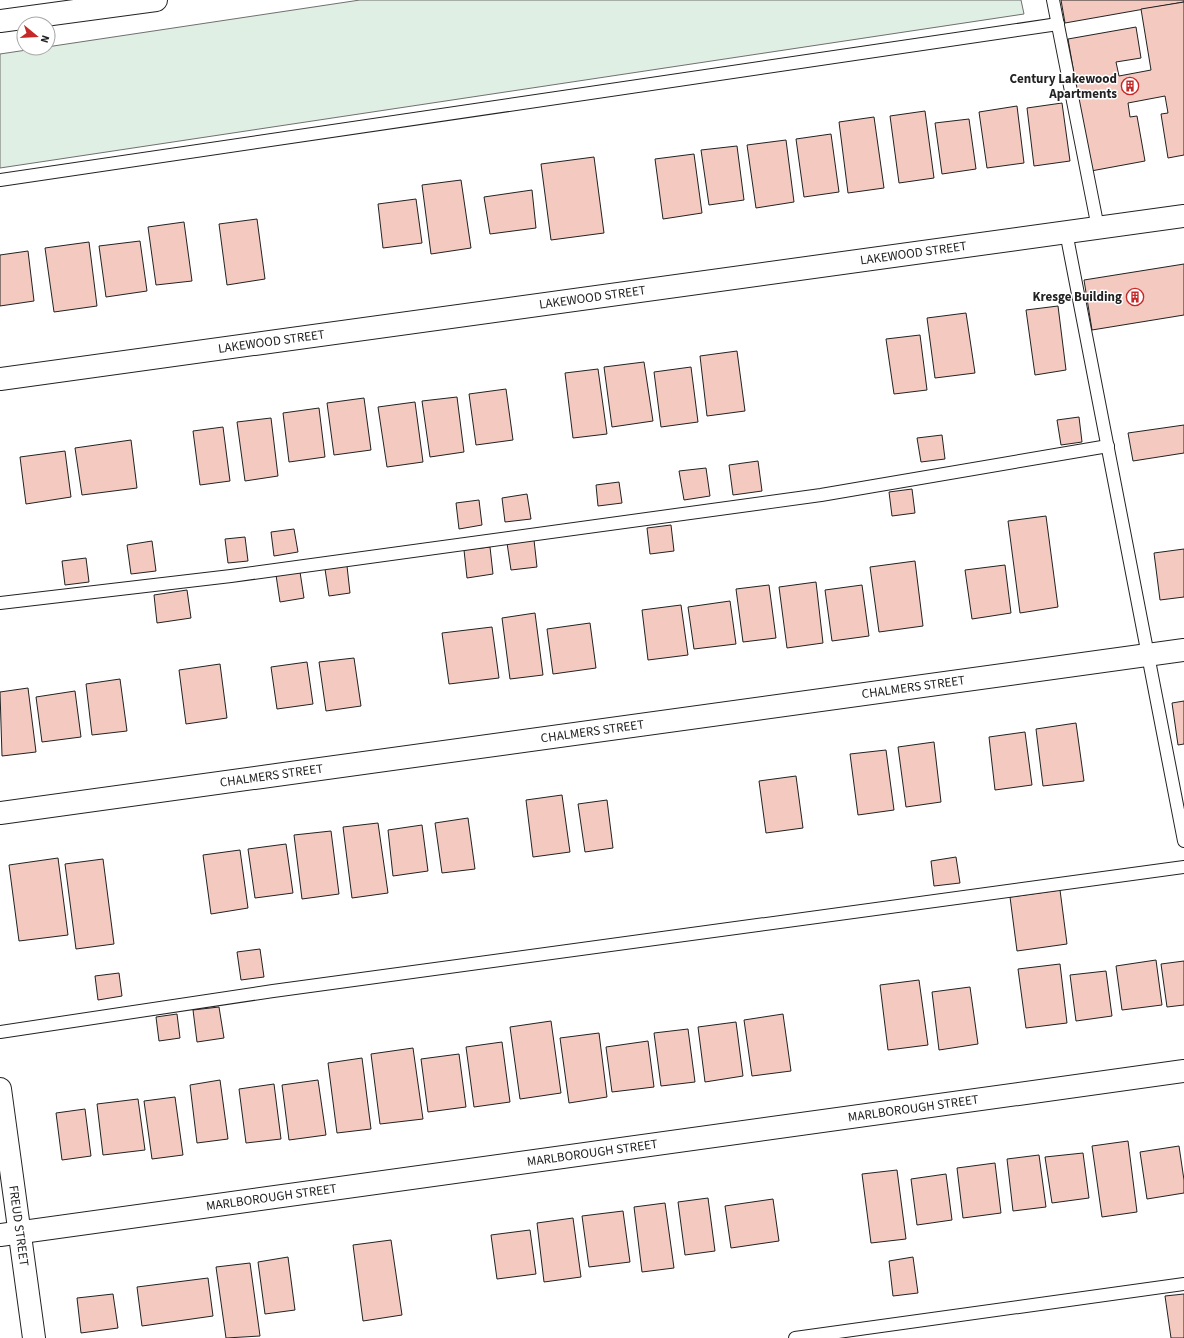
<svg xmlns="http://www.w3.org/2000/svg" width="1184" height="1338" viewBox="0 0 1184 1338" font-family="'Source Sans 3',sans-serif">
  <rect width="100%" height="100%" fill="#fff"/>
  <path fill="#e0efe3" stroke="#6f6f6f" d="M360,0H1021L1024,14L0,168V54Z"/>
  <g fill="#f3c9c0" stroke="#222">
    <path d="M1061,0H1184V2L1065,23Z"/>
    <path d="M1184,2V155L1168,158L1161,114L1168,113L1165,96L1128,103L1130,117L1137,116L1145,161L1091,171L1068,39L1136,27L1141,58L1116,62L1119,76L1151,70L1141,9Z"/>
    <path d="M1062,103L1070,161L1034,166L1027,108Z"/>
    <path d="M1017,106L1024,163L987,168L979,112Z"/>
    <path d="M925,111L934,178L899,183L890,116Z"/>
    <path d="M874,117L884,188L848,193L839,122Z"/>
    <path d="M969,119L976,169L942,174L935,123Z"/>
    <path d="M831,134L839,192L804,197L796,139Z"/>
    <path d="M786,140L794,202L756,208L747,145Z"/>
    <path d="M737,146L744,200L709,205L701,150Z"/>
    <path d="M694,154L702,213L663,219L655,159Z"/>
    <path d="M594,157L604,233L551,240L541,164Z"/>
    <path d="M461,180L471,248L431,254L422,185Z"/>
    <path d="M532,190L536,228L490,234L484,197Z"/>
    <path d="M416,199L422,243L383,248L378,204Z"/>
    <path d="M257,219L265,279L227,285L219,224Z"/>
    <path d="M184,222L192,281L156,285L148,227Z"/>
    <path d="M140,241L147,291L106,297L99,246Z"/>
    <path d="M89,242L97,306L54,312L45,248Z"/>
    <path d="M28,251L34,301L0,306V255Z"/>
    <path d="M1184,264V315L1092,330L1084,280Z"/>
    <path d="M1058,306L1066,370L1035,375L1026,310Z"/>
    <path d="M966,313L975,373L935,378L927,318Z"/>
    <path d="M920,335L927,390L894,394L886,339Z"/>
    <path d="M737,351L745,411L707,416L700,356Z"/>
    <path d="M644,362L653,421L612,427L604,367Z"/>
    <path d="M691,367L698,422L661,427L654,372Z"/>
    <path d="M598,369L607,434L573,438L565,373Z"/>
    <path d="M506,389L513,440L476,445L469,394Z"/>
    <path d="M457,397L464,452L430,457L422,401Z"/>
    <path d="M364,398L371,450L334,455L327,403Z"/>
    <path d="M415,402L423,462L387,467L378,407Z"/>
    <path d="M319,408L325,457L289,462L283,413Z"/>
    <path d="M1079,417L1082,442L1061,445L1057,420Z"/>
    <path d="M271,418L278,476L245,481L237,422Z"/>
    <path d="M1184,425V453L1133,461L1128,433Z"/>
    <path d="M223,427L230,481L200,485L193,431Z"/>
    <path d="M942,435L945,459L921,462L917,438Z"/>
    <path d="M131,440L137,488L82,495L75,448Z"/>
    <path d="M65,451L71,497L26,504L20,457Z"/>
    <path d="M758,461L762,491L733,495L729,465Z"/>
    <path d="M706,468L710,496L684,500L679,471Z"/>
    <path d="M619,482L622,503L598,506L596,485Z"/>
    <path d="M912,489L915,513L892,516L889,492Z"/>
    <path d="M527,494L531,519L505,522L502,498Z"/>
    <path d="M479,500L482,525L459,529L456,503Z"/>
    <path d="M1046,516L1058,607L1020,613L1008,521Z"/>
    <path d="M671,525L674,551L650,554L647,528Z"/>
    <path d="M294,529L298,552L274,556L271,532Z"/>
    <path d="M245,537L248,561L228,563L225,539Z"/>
    <path d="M534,540L537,567L511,570L507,543Z"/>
    <path d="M152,541L156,571L131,574L127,545Z"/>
    <path d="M490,547L493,574L467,578L464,550Z"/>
    <path d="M1184,549V597L1160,600L1154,553Z"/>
    <path d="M86,558L89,582L65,585L62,561Z"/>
    <path d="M915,561L923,626L879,632L870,567Z"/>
    <path d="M1005,565L1011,613L972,619L965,570Z"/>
    <path d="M347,566L350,593L329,596L325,569Z"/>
    <path d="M300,572L304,598L280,602L276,575Z"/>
    <path d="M816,582L823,643L787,648L779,587Z"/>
    <path d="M769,585L776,638L743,642L736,589Z"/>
    <path d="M862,585L869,636L832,641L825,590Z"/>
    <path d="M187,590L191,618L157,623L154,595Z"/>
    <path d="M730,601L736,644L694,649L688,607Z"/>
    <path d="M681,605L688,655L648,660L642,610Z"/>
    <path d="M535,613L543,675L510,679L502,618Z"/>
    <path d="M590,623L596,668L553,674L547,629Z"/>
    <path d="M492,627L499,678L449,684L442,633Z"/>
    <path d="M354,658L361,706L326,711L319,662Z"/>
    <path d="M307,662L313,704L277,709L271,667Z"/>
    <path d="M220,664L227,718L186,724L179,670Z"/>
    <path d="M120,679L127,731L92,735L86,684Z"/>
    <path d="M28,688L36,752L2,756L0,692Z"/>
    <path d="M75,691L81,737L42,742L36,697Z"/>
    <path d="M1184,701V744L1178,745L1172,703Z"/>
    <path d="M1076,723L1084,781L1043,786L1036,729Z"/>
    <path d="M1025,732L1032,785L995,790L989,737Z"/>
    <path d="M934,742L941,802L906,807L898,747Z"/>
    <path d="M886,750L894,810L858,815L850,754Z"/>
    <path d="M796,776L803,828L766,833L759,781Z"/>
    <path d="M562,795L570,852L533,857L526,800Z"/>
    <path d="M607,800L613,848L585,852L578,804Z"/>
    <path d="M468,818L475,869L442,873L435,823Z"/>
    <path d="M378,823L388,893L352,898L343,827Z"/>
    <path d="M422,825L428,871L393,876L388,830Z"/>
    <path d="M331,831L339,894L302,899L294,835Z"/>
    <path d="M286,844L293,893L255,898L248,849Z"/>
    <path d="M240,850L248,908L211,914L203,855Z"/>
    <path d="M956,857L960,883L934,886L931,861Z"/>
    <path d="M58,858L68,935L19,941L9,865Z"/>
    <path d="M103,859L114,944L76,949L65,864Z"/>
    <path d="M1060,890L1067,944L1017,951L1010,897Z"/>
    <path d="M260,949L264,977L241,980L237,952Z"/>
    <path d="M1156,960L1162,1005L1122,1010L1116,966Z"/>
    <path d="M1184,961V1005L1167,1007L1161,964Z"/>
    <path d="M1060,964L1067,1023L1026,1028L1018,969Z"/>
    <path d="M1106,971L1112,1016L1076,1021L1070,975Z"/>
    <path d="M119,973L122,996L98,1000L95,976Z"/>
    <path d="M919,980L928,1045L888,1050L880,985Z"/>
    <path d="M970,987L978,1044L939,1050L932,992Z"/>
    <path d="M219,1007L224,1038L197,1042L193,1010Z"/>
    <path d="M177,1014L180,1038L159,1041L156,1017Z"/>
    <path d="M783,1014L791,1071L752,1076L744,1020Z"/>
    <path d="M551,1021L561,1093L520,1099L510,1027Z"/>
    <path d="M736,1022L743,1076L705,1082L698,1027Z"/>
    <path d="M688,1029L695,1082L661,1086L654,1033Z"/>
    <path d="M599,1033L607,1097L569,1103L560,1038Z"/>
    <path d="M648,1041L654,1087L612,1092L606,1047Z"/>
    <path d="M502,1042L510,1102L474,1107L466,1047Z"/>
    <path d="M413,1048L423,1119L380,1124L371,1054Z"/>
    <path d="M459,1054L466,1107L428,1112L421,1059Z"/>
    <path d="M362,1058L371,1129L337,1133L328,1063Z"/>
    <path d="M220,1080L228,1139L197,1143L190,1085Z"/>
    <path d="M318,1080L326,1135L289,1140L282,1085Z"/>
    <path d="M274,1084L281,1139L246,1143L239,1089Z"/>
    <path d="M175,1097L183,1155L152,1159L144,1101Z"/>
    <path d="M138,1099L145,1150L103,1155L97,1104Z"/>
    <path d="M85,1109L91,1156L62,1160L56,1113Z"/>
    <path d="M1128,1141L1137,1212L1102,1217L1092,1146Z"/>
    <path d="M1179,1146L1184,1180V1193L1147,1199L1140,1152Z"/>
    <path d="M1083,1153L1089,1198L1052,1203L1045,1157Z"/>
    <path d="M1039,1155L1046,1207L1013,1211L1007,1159Z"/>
    <path d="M995,1163L1001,1213L963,1218L957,1168Z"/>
    <path d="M897,1170L906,1239L871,1243L862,1174Z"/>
    <path d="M946,1174L952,1220L917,1225L911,1179Z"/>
    <path d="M708,1198L715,1251L685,1255L678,1202Z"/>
    <path d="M773,1199L779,1241L731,1248L725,1206Z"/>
    <path d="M665,1203L674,1268L642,1272L634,1207Z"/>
    <path d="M623,1211L630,1262L589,1267L582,1216Z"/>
    <path d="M573,1218L581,1277L544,1282L537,1223Z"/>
    <path d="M530,1230L536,1274L497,1279L491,1235Z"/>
    <path d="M391,1240L402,1315L363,1321L353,1245Z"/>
    <path d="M288,1257L295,1310L265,1314L258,1262Z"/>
    <path d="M913,1257L918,1293L893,1296L889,1261Z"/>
    <path d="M250,1263L260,1336L226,1338L216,1267Z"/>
    <path d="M208,1278L213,1316L142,1326L137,1287Z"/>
    <path d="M113,1294L118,1328L81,1333L77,1298Z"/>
    <path d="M1184,1294V1338H1171L1165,1296Z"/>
  </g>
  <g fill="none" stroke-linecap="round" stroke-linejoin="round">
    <defs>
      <g id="service">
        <path d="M1053,0L1098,228"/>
        <path d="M0,180L1058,24"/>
        <path d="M1066,232L1184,841"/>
        <path d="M0,603L231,576L821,495L1108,446"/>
        <path d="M0,1032L273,991L1184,867"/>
        <path d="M795,1338L1184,1284"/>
      </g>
      <g id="minor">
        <path d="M0,21L156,0"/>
        <path id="s1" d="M0,379L1184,216"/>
        <path id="s2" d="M0,813L1184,650"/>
        <path id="s3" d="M0,1089L34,1338"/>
        <path id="s4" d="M0,1235L1184,1071"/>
      </g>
    </defs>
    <use href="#service" stroke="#222" stroke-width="14"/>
    <use href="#minor" stroke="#222" stroke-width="24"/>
    <use href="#service" stroke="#fff" stroke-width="12"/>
    <use href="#minor" stroke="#fff" stroke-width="22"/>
  </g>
  <defs>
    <symbol id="building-ring" viewBox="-11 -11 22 22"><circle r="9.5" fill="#fff" stroke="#c62828" stroke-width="1.5"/><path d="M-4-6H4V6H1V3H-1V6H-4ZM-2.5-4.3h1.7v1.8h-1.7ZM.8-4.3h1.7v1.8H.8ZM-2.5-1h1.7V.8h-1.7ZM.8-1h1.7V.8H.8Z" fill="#c62828"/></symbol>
  </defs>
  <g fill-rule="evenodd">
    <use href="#building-ring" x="1120" y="76" width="20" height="20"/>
    <use href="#building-ring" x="1125" y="287" width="20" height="20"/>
  </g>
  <g text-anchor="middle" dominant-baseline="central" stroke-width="3" stroke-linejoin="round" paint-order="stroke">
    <g font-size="13" font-weight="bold" fill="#222" stroke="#fff" text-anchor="end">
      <text x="1117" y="79">Century Lakewood<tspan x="1117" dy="15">Apartments</tspan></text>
      <text x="1122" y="297">Kresge Building</text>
    </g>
    <g font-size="13" fill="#222" stroke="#fff">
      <text stroke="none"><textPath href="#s1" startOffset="922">LAKEWOOD STREET</textPath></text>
      <text stroke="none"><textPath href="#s1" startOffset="598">LAKEWOOD STREET</textPath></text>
      <text stroke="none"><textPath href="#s1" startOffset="274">LAKEWOOD STREET</textPath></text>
      <text stroke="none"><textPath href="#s2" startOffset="922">CHALMERS STREET</textPath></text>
      <text stroke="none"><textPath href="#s2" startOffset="598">CHALMERS STREET</textPath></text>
      <text stroke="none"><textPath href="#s2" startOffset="274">CHALMERS STREET</textPath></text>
      <text stroke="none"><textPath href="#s4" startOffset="922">MARLBOROUGH STREET</textPath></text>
      <text stroke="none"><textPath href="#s4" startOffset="598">MARLBOROUGH STREET</textPath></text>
      <text stroke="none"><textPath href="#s4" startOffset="274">MARLBOROUGH STREET</textPath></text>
      <text stroke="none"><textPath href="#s3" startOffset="138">FREUD STREET</textPath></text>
    </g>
  </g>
  <g transform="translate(36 36) rotate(108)"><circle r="19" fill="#ffffff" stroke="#a7a7a7"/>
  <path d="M0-3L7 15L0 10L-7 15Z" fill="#c62828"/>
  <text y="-6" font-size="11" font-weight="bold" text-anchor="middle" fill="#222222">N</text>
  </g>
</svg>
